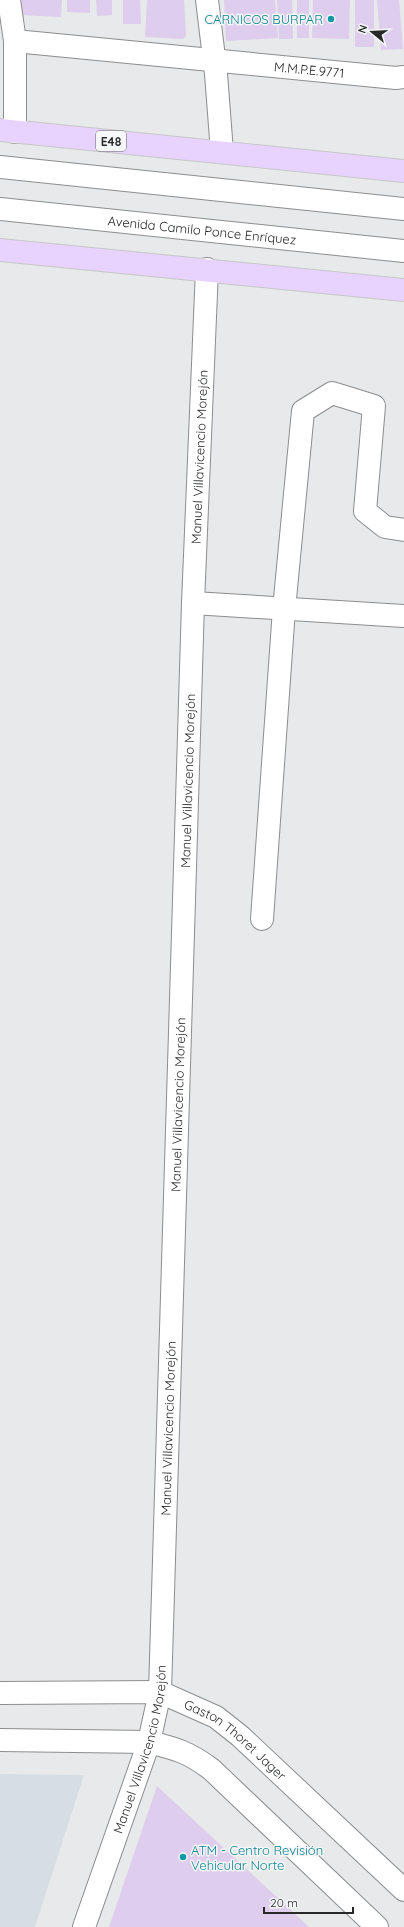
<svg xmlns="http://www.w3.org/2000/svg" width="404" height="1927" viewBox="0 0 404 1927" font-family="Quicksand,sans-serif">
  <rect width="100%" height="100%" fill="#e8e9ea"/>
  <path fill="#d6dee4" d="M0,1774L84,1775L35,1927H0Z"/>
  <g fill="#decded">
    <path d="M20,0H62L61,17L20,15Z"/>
    <path d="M67,0H90V13L67,12Z"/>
    <path d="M96,0H112V15L97,16Z"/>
    <path d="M123,0H140L141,24H123Z"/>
    <path d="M147,0H184L186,36L183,39L145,37Z"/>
    <path d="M224,0H275L278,38L226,41Z"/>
    <path d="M277,0H292L293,39H279Z"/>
    <rect x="297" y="0" width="12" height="38"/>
    <path d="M313,0H350L349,39L312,38Z"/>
    <rect x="355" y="0" width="19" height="47"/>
    <path d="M377,0H399L403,49L381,50Z"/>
    <path d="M157,1786L309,1927H109Z"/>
  </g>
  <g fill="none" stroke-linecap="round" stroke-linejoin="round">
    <defs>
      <g id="minor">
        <path id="s1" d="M9,0L15,41L396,78L404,77"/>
        <path d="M207,0L216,74L222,152"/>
        <path d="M15,41V132"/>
        <path d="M0,167L404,209"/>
        <path id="s2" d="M0,209L404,251"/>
        <path d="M193,603L404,616"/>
        <path d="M262,919L284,609L303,411L332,393L374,406L365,511L385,527L404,530"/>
        <path id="s3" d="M0,1693L160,1692L216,1717L240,1736L404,1890"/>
        <path d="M0,1740L149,1742C177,1749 188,1752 211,1769L377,1927"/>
        <path id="s4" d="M84,1927L149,1742L160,1692L193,603L207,269"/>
      </g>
      <g id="major">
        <path d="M0,130L404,171"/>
        <path d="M0,250L404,290"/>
      </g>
    </defs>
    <use href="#minor" stroke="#8c8d8e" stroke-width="24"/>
    <use href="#major" stroke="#c7c7c7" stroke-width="24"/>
    <use href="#minor" stroke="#fff" stroke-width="22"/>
    <use href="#major" stroke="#e7d3fd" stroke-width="22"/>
  </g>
  <g fill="#0f9aa8" stroke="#f5f7f8" stroke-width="1.5">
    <circle cx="331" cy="19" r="4"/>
    <circle cx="183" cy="1857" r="4"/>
  </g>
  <g text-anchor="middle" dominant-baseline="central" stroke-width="3" stroke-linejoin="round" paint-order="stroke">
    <rect fill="#f5f7f8" stroke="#656666" stroke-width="1" x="96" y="131" width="30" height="20" rx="3"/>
    <g font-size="12" font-weight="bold" fill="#272828">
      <text x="111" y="141">E48</text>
    </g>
    <g font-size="13" fill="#0d838f" stroke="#f5f7f8" text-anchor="end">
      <text x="323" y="19">CARNICOS BURPAR</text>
      <text x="191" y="1850" text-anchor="start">ATM - Centro Revisión<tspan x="191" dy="15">Vehicular Norte</tspan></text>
    </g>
    <g font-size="13" fill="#272828" stroke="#f5f7f8">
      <text stroke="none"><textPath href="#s1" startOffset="337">M.M.P.E.9771</textPath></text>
      <text stroke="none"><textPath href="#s2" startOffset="203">Avenida Camilo Ponce Enríquez</textPath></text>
      <text stroke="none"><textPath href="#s4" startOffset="1483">Manuel Villavicencio Morejón</textPath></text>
      <text stroke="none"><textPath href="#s4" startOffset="1159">Manuel Villavicencio Morejón</textPath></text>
      <text stroke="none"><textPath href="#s4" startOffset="835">Manuel Villavicencio Morejón</textPath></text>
      <text stroke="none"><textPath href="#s4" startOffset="511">Manuel Villavicencio Morejón</textPath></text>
      <text stroke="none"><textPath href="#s3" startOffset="250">Gaston Thoret Jager</textPath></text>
      <text stroke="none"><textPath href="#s4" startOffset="187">Manuel Villavicencio Morejón</textPath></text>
    </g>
  </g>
  <g transform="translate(372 32) rotate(288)" stroke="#f5f7f8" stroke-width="3" paint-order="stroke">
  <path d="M0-3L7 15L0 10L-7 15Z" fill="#272828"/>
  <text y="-6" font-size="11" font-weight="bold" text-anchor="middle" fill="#272828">N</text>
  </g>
  <path d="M264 1907v6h89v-6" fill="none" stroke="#272828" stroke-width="2"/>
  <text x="270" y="1907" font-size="12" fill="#272828" stroke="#f5f7f8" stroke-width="3" paint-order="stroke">20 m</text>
</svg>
